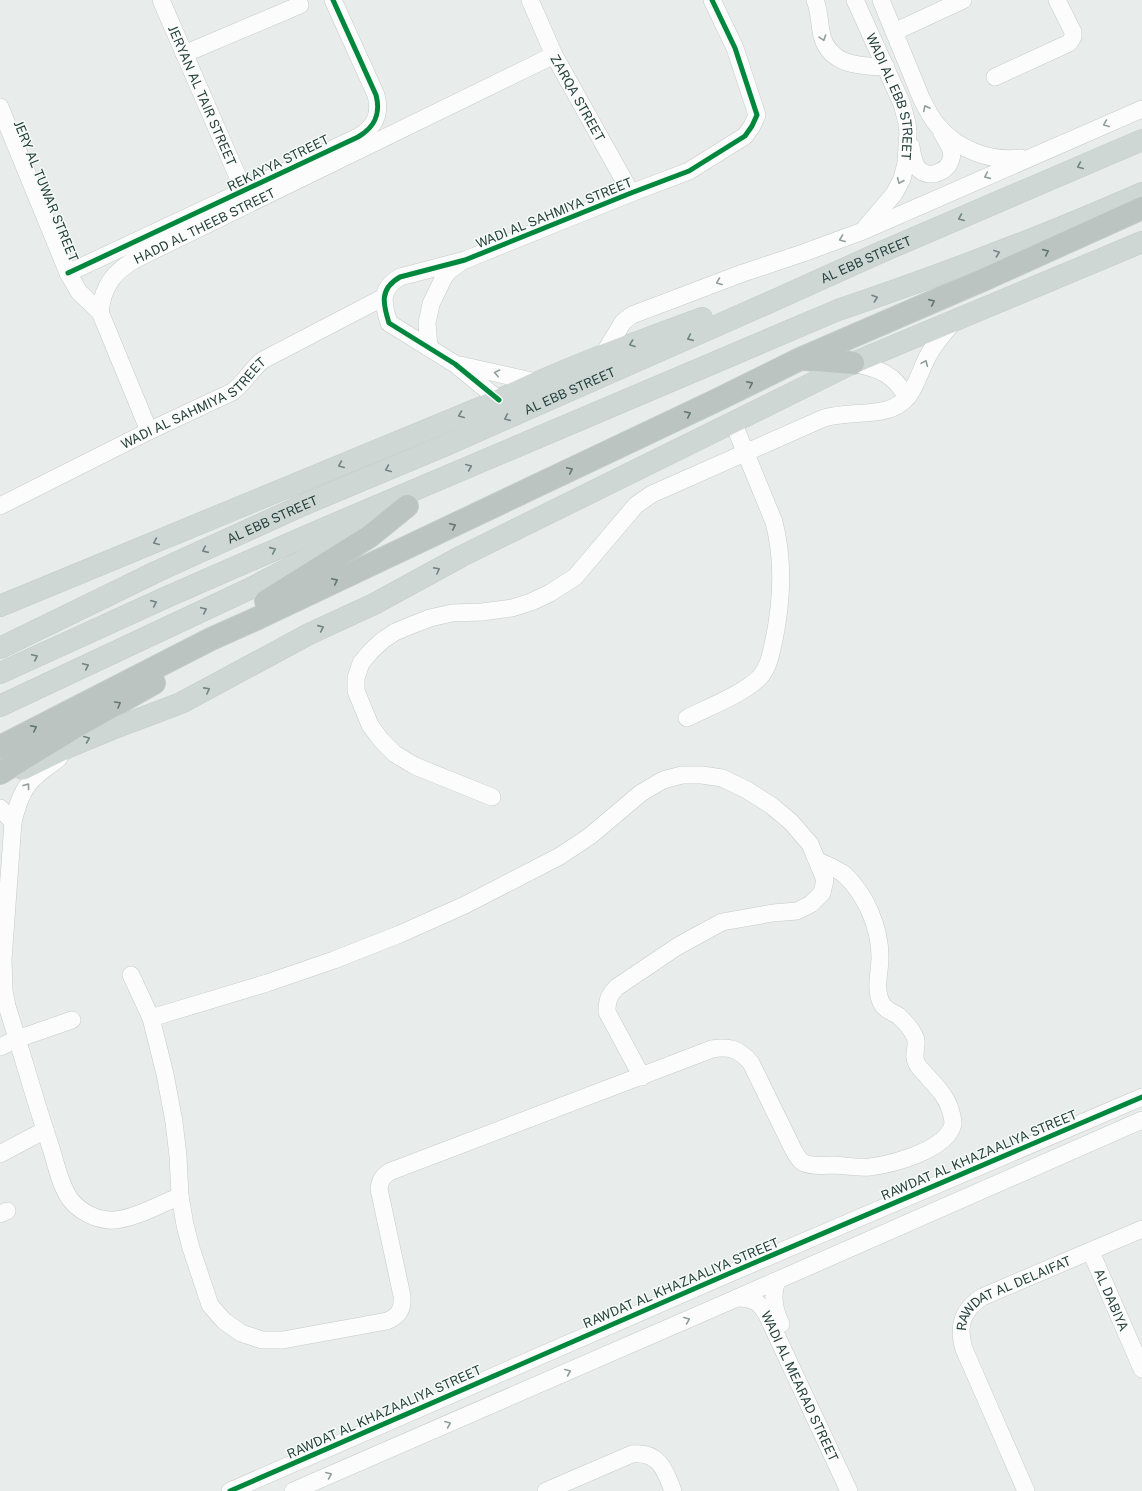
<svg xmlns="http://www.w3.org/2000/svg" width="1142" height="1491" viewBox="0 0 1142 1491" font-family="'Public Sans',sans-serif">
  <rect width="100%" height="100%" fill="#e8edeb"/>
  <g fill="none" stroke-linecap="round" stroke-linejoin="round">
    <defs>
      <g id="minor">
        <path id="s1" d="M161,0L244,191"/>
        <path id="s2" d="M530,0L554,55L631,193"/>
        <path d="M815,0C820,12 819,24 822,36C830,66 861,66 886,67"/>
        <path id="s3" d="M855,0L902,104L907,123L908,132L906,163L902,179L894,194L865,228"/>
        <path d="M881,0L922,100C927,109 931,118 938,126C958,150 991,162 1021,158"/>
        <path d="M894,32L963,0"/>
        <path d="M184,54L300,5"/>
        <path d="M995,77L1069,43L1073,37V32L1057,0"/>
        <path d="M0,107L68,273L79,292L100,312L149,431"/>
        <path d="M911,146C912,153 913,161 917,167C929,183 956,169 951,150C949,144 945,139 942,133"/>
        <path d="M68,273L358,137C375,127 381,114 376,95L333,0"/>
        <path id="s4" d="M100,312C103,286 113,272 136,259L554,55"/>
        <path d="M429,348L427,323L431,304L444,277L450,270L460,263"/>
        <path d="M603,355L623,322L632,315L743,273L803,253L863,231L1142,109"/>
        <path d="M853,363C879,369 894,373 907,398"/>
        <path d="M460,365L536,382"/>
        <path d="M499,400L455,364L389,323C383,304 379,289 400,277L465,260L631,193L689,171L745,136L752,126L757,115L735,48L712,0"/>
        <path id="s5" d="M0,506L149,431L232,392C245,383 251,369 263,360L384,297"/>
        <path d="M687,718C709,707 743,694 760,677C769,667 771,653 774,640C782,601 784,561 774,522L733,422"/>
        <path d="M59,758C51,765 42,770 34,778C22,789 17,806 13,822L3,960L4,991L7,1006C22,1053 35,1101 51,1148C56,1164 60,1185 70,1199C79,1211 94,1219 109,1220C128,1222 161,1204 180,1196"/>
        <path d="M492,797L415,766L395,754L381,740L370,725L356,691V678L361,663L371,651L383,640L395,632L412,625L430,618L452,613L482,612L512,608L531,602L550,593L575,577L636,505L652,494L824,418C846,412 866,415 886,410C915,403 916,377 929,354C935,343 944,333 953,322"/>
        <path d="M0,808L13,822"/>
        <path d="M131,975L151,1018L165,1074L174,1122L178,1156L180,1196L185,1225L191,1248L210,1305L224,1321L241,1333L262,1340H283L387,1321C399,1316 403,1309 402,1296L379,1189C380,1181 382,1177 389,1172L712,1049C730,1046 739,1049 751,1063L793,1149C796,1154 799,1161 804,1163C813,1167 825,1165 834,1165C846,1166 858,1168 870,1167C893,1164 947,1150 953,1124C953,1120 952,1116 951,1112C947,1097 937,1087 926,1075C923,1071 919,1068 917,1064C911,1054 920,1044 914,1035C911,1028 904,1021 899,1016C893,1012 886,1011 882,1004C874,990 880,972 880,957C880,928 866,895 845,875C838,869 827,865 818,861"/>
        <path d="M151,1018L267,983L334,960L400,934L465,905L560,856L590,836L641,793L663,780L682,775H702L722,778L747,790L772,806L791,822L810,844L825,880L822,893L811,904L797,911L773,913L722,922L678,946L617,987C609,995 607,1000 607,1012L642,1077"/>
        <path d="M0,1047L17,1039L72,1020"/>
        <path d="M0,1154L45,1130"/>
        <path d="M0,1214L7,1211"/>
        <path id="s6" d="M1091,1252L1142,1369"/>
        <path d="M777,1281C771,1296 774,1310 781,1324"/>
        <path id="s7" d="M737,1298C752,1298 758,1301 766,1313L849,1491"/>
        <path d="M230,1491L728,1274L1142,1097"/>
        <path d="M293,1491L737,1298L1142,1120"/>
        <path d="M546,1491L632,1454C659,1451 665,1470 673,1491"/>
        <path id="s8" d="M1026,1491L964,1349C957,1326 962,1310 982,1297L1142,1229"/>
      </g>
      <g id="major">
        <path d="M0,606L499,400C565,368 634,343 702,318"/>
        <path id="s9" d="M0,648L158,571L303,505L446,445L777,299L879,253L1142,140"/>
        <path d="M0,673L169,596L318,531L838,310C941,275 1042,237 1142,193"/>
        <path d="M0,706L249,589L378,521"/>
        <path d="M23,769L66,748L112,729L181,703L309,634L374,604L462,556L853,363L1142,242"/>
      </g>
      <g id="highway">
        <path d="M804,359L853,363"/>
        <path d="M266,601L370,536L407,506"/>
        <path d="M0,747L211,639L258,618L715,401L800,359L985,279L1142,208"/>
        <path d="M0,773L72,729L154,683"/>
      </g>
    </defs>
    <use href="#minor" stroke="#c5cac8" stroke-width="18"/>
    <use href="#major" stroke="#c3ccc9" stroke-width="22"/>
    <use href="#highway" stroke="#c3ccc9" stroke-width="24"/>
    <use href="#minor" stroke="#fcfcfc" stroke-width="17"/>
    <use href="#major" stroke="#cfd7d5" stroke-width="21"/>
    <use href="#highway" stroke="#bcc4c2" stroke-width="22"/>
    <defs>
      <g id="cycleway">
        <path d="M68,273L358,137C375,127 381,114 376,95L333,0"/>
        <path d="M499,400L455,364L389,323C383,304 379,289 400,277L465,260L631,193L689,171L745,136L752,126L757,115L735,48L712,0"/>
        <path d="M230,1491L728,1274L1142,1097"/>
      </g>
    </defs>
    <use href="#cycleway" stroke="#f7fbf9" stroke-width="8"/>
    <use href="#cycleway" stroke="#00873e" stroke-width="5"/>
  </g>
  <defs><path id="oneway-chevron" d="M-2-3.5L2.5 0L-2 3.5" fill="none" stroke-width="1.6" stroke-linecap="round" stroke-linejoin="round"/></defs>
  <g stroke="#909f9b">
    <use href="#oneway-chevron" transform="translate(823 38) rotate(72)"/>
    <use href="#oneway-chevron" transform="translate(926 108) rotate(-117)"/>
    <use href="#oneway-chevron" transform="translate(1106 124) rotate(157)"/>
    <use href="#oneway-chevron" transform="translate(987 176) rotate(156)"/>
    <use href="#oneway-chevron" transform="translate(900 181) rotate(113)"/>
    <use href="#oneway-chevron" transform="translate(842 239) rotate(159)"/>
    <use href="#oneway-chevron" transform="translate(719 282) rotate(158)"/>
    <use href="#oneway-chevron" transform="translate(925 363) rotate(-66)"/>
    <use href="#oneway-chevron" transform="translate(497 373) rotate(-168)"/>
    <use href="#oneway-chevron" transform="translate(27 786) rotate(-53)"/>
    <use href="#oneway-chevron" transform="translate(687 1320) rotate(-23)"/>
    <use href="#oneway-chevron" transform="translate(568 1372) rotate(-23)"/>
    <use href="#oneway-chevron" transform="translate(448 1424) rotate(-23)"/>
    <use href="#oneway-chevron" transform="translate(329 1475) rotate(-23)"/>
  </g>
  <g stroke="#718580">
    <use href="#oneway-chevron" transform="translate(1080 166) rotate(157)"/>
    <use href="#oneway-chevron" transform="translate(961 218) rotate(157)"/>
    <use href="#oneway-chevron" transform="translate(997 253) rotate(-20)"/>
    <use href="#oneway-chevron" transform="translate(875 298) rotate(-19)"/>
    <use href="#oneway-chevron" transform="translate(690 338) rotate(156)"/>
    <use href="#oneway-chevron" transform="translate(632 344) rotate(160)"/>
    <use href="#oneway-chevron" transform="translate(461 415) rotate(157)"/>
    <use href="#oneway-chevron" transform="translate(507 418) rotate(156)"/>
    <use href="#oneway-chevron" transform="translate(341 465) rotate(157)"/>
    <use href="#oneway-chevron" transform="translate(469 467) rotate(-23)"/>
    <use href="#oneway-chevron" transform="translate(388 469) rotate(157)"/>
    <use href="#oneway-chevron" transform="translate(156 542) rotate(157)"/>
    <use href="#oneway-chevron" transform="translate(205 550) rotate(156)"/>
    <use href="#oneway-chevron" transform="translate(273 550) rotate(-24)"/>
    <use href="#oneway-chevron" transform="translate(437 570) rotate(-28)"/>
    <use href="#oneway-chevron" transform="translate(154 603) rotate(-24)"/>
    <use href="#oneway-chevron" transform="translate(204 610) rotate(-25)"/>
    <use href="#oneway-chevron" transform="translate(321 628) rotate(-24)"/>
    <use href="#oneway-chevron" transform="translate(35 657) rotate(-25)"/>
    <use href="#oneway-chevron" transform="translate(86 666) rotate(-25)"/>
    <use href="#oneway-chevron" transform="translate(207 690) rotate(-28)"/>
    <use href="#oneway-chevron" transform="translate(87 739) rotate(-23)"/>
  </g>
  <g stroke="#617670">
    <use href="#oneway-chevron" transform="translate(1046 252) rotate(-24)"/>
    <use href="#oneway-chevron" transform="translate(932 302) rotate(-24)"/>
    <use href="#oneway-chevron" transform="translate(750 384) rotate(-26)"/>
    <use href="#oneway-chevron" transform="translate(688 414) rotate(-25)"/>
    <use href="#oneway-chevron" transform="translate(570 470) rotate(-25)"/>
    <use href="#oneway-chevron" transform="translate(453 526) rotate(-25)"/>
    <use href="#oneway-chevron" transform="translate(335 581) rotate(-25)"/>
    <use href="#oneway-chevron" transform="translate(118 704) rotate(-30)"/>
    <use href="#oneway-chevron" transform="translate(34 728) rotate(-27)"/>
  </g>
  <g text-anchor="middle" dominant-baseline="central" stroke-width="3" stroke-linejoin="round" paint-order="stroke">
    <g font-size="13" fill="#24423a" stroke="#f7fbf9">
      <text stroke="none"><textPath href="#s1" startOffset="104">JERYAN AL TAIR STREET</textPath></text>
      <text stroke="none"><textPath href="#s3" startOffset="104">WADI AL EBB STREET</textPath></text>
      <text stroke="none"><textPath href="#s2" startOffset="109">ZARQA STREET</textPath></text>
      <text transform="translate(278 163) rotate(-26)">REKAYYA STREET</text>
      <text transform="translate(46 191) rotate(68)">JERY AL TUWAR STREET</text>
      <text transform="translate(554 213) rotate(-22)">WADI AL SAHMIYA STREET</text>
      <text stroke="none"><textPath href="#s4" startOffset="143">HADD AL THEEB STREET</textPath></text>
      <text stroke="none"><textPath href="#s9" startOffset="949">AL EBB STREET</textPath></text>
      <text stroke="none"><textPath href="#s9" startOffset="625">AL EBB STREET</textPath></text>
      <text stroke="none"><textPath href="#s5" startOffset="220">WADI AL SAHMIYA STREET</textPath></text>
      <text stroke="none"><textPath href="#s9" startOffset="301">AL EBB STREET</textPath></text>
      <text transform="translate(979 1155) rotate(-23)">RAWDAT AL KHAZAALIYA STREET</text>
      <text transform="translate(681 1283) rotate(-23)">RAWDAT AL KHAZAALIYA STREET</text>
      <text stroke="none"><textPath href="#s8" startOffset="242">RAWDAT AL DELAIFAT</textPath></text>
      <text stroke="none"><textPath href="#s6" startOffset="52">AL DABIYA</textPath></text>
      <text stroke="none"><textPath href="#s7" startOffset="115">WADI AL MEARAD STREET</textPath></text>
      <text transform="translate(384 1412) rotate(-24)">RAWDAT AL KHAZAALIYA STREET</text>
    </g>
  </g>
</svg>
